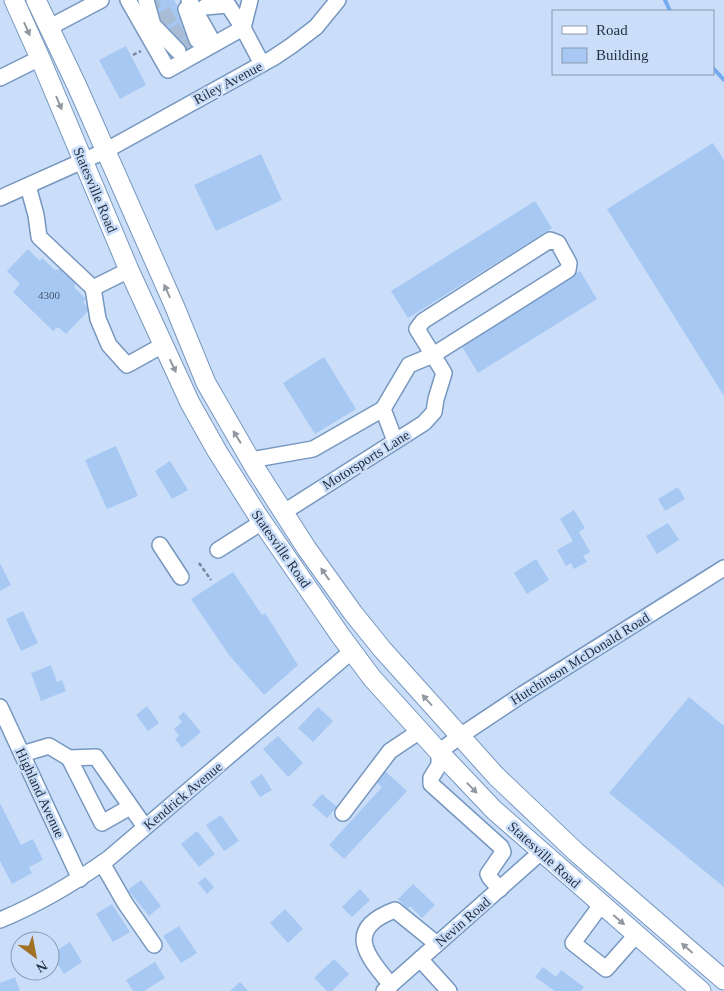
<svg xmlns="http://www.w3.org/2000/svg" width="724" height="991" viewBox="0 0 724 991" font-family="'Times New Roman',serif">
  <rect width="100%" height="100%" fill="#cadef9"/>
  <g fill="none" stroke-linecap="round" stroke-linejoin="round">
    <g stroke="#73aaf0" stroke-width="4">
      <path d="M665,0L670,11"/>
      <path d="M713,68L724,80"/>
    </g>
  </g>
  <g fill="#a6c8f3">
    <path d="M148,0H174L200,44L181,56Z"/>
    <path d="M126,46L146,85L120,99L99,60Z"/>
    <path d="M713,143L724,160V396L607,209Z"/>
    <path d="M261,154L282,200L216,231L194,185Z"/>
    <path d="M535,201L552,228L408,318L391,291Z"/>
    <path d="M28,249L40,261L42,258L55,270L64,268L74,277L75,288L86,299L83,302L90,309L66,334L58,327L53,331L13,292L20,284L7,271Z"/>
    <path d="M580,271L597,299L478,373L461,345Z"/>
    <path d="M324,357L356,409L315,434L283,383Z"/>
    <path d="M116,446L138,496L107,509L85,460Z"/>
    <path d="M170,461L188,490L172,499L155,471Z"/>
    <path d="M678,487L685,499L665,511L658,499Z"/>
    <path d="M574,510L585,528L579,532L590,552L583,556L587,562L574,569L571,563L566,566L557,550L573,541L560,519Z"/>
    <path d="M668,523L679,540L657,554L646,536Z"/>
    <path d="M536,559L549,580L527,594L514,573Z"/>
    <path d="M0,563L11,585L0,591Z"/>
    <path d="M233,572L262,615L265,613L298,665L264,695L229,655L191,599Z"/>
    <path d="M23,611L38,643L21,651L6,619Z"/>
    <path d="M51,665L57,682L62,680L66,691L41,701L31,673Z"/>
    <path d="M689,697L724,726V887L609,793Z"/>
    <path d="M147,706L159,723L148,731L136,715Z"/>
    <path d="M318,707L333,721L313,742L298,728Z"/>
    <path d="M184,712L201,732L182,748L175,739L179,736L174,729L182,722L178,717Z"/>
    <path d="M278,736L303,763L288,777L263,749Z"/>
    <path d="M385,771L407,791L344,859L329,845L382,787L375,781Z"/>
    <path d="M262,774L272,790L260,797L250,782Z"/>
    <path d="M322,794L337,807L327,818L312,805Z"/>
    <path d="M0,803L21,845L33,839L43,860L29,867L32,873L12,884L0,861Z"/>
    <path d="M221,815L239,841L224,851L206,825Z"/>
    <path d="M197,831L215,854L199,867L181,844Z"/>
    <path d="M205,877L214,887L207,894L198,883Z"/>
    <path d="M141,880L161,906L149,916L128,890Z"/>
    <path d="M413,884L435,905L422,918L410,906L408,909L398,899Z"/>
    <path d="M360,889L370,900L352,917L342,907Z"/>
    <path d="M112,904L130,932L113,942L96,914Z"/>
    <path d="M285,909L303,929L288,943L270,923Z"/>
    <path d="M179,926L197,953L181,963L163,936Z"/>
    <path d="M70,942L82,962L64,974L51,954Z"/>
    <path d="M334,959L349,974L332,991H327L314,978Z"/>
    <path d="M155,962L165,978L144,991H133L126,980Z"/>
    <path d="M543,967L556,977L561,970L584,987L581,991H555L535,977Z"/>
    <path d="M15,977L20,991H0V983Z"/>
    <path d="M240,982L248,991H230Z"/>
  </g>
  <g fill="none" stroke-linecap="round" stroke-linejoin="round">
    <g stroke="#a9bcd5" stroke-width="15" stroke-dasharray="15 8" stroke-linecap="butt">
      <path d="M150,4L158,0"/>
      <path d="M160,21L179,10"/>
      <path d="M170,37L189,26"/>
      <path d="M178,51L197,40"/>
    </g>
    <defs>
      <g id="minor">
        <path d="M128,0L168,70L243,28L228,5L205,7"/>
        <path d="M146,0L153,25L178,51"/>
        <path d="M189,0L214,44"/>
        <path d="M250,0L243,28L262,64"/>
        <path d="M186,9L197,40"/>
        <path d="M50,27L101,0"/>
        <path d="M0,78L40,58"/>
        <path d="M28,186L36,215L39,237L93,288L129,270"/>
        <path d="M0,198L105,151L273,58L291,46L316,27L338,0"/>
        <path d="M93,288L98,319L109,345L127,365L163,345"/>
        <path d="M250,460L313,449L383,409"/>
        <path d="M284,512L424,423L434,412L436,399L444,373L433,355L568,270L569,263L558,243L550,240L423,321L417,329L433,355L409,365L383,409L395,441"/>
        <path d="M160,545L181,577"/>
        <path d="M218,550L262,522"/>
        <path d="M0,707L80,879"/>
        <path d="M22,754L49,746L69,758L96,757L145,827"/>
        <path d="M69,758L102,823L130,807"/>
        <path d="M343,813L390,751L420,731"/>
        <path d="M102,863L125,903L154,945"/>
        <path d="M500,889L490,878L488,874L503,852L501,847L431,784V778L439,765V752L460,736L523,694L724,568"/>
        <path d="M601,905L573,943L606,969L636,935"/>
        <path d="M0,920C39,904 74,883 108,859L352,651"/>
        <path d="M420,959L449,991"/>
        <path d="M391,985C366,955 344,929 395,910L437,944"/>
        <path d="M384,991L541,852"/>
      </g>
      <g id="major">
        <path d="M14,0L40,58L129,270L190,403L217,451L258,516L340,635L372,678L439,752L494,810L701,991"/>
        <path d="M36,0L77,86L174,305L206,383L255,468L307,549L353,613L382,649L496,776L576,852L724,980"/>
      </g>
    </defs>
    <use href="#minor" stroke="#7697c0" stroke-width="18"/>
    <use href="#major" stroke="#7697c0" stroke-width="21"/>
    <g stroke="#78899f" stroke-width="2.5" stroke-dasharray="4 2.5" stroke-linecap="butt">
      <path d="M133,55L141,51"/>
      <path d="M199,563L211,580"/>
    </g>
    <use href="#minor" stroke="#fff" stroke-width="15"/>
    <use href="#major" stroke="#fff" stroke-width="19"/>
  </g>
  <defs><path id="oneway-solid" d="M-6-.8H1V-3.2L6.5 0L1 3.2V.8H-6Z" transform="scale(1.25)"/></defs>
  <g fill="#9298a1">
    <use href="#oneway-solid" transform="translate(27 29) rotate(66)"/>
    <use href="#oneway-solid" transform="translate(59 103) rotate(67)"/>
    <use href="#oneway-solid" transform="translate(167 291) rotate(-114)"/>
    <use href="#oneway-solid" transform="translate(173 366) rotate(65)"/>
    <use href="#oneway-solid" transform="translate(237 437) rotate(-122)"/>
    <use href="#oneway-solid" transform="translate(325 574) rotate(-125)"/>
    <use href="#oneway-solid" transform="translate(427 700) rotate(-132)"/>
    <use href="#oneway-solid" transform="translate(472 788) rotate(46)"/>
    <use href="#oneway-solid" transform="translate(619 920) rotate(41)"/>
    <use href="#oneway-solid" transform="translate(687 948) rotate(-139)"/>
  </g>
  <g text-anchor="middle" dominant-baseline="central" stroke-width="5" stroke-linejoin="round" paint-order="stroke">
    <g font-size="11" fill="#44586f">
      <text x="49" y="295">4300</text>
    </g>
    <g font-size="14" fill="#243243" stroke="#cadef9">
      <text transform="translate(228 83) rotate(-28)">Riley Avenue</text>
      <text transform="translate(95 190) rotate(67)">Statesville Road</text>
      <text transform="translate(366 460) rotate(-32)">Motorsports Lane</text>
      <text transform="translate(281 549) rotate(55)">Statesville Road</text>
      <text transform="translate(580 659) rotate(-32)">Hutchinson McDonald Road</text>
      <text transform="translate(40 793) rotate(65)">Highland Avenue</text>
      <text transform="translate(183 796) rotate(-40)">Kendrick Avenue</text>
      <text transform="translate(544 855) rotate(42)">Statesville Road</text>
      <text transform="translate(463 922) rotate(-41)">Nevin Road</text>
    </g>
  </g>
  <rect x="552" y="10" width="162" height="65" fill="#cadef9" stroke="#8899b0"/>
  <rect x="562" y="26" width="25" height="8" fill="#ffffff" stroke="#8899b0"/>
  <text x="596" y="35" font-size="15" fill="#243243">Road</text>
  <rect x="562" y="48" width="25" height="15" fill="#a6c8f3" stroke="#8899b0"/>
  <text x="596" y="60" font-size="15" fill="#243243">Building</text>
  <g transform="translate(35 956) rotate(148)"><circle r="24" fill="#cadef9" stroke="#8899b0"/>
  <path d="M0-4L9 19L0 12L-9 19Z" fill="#a17125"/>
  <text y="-8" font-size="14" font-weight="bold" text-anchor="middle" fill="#243243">N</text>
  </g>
</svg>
